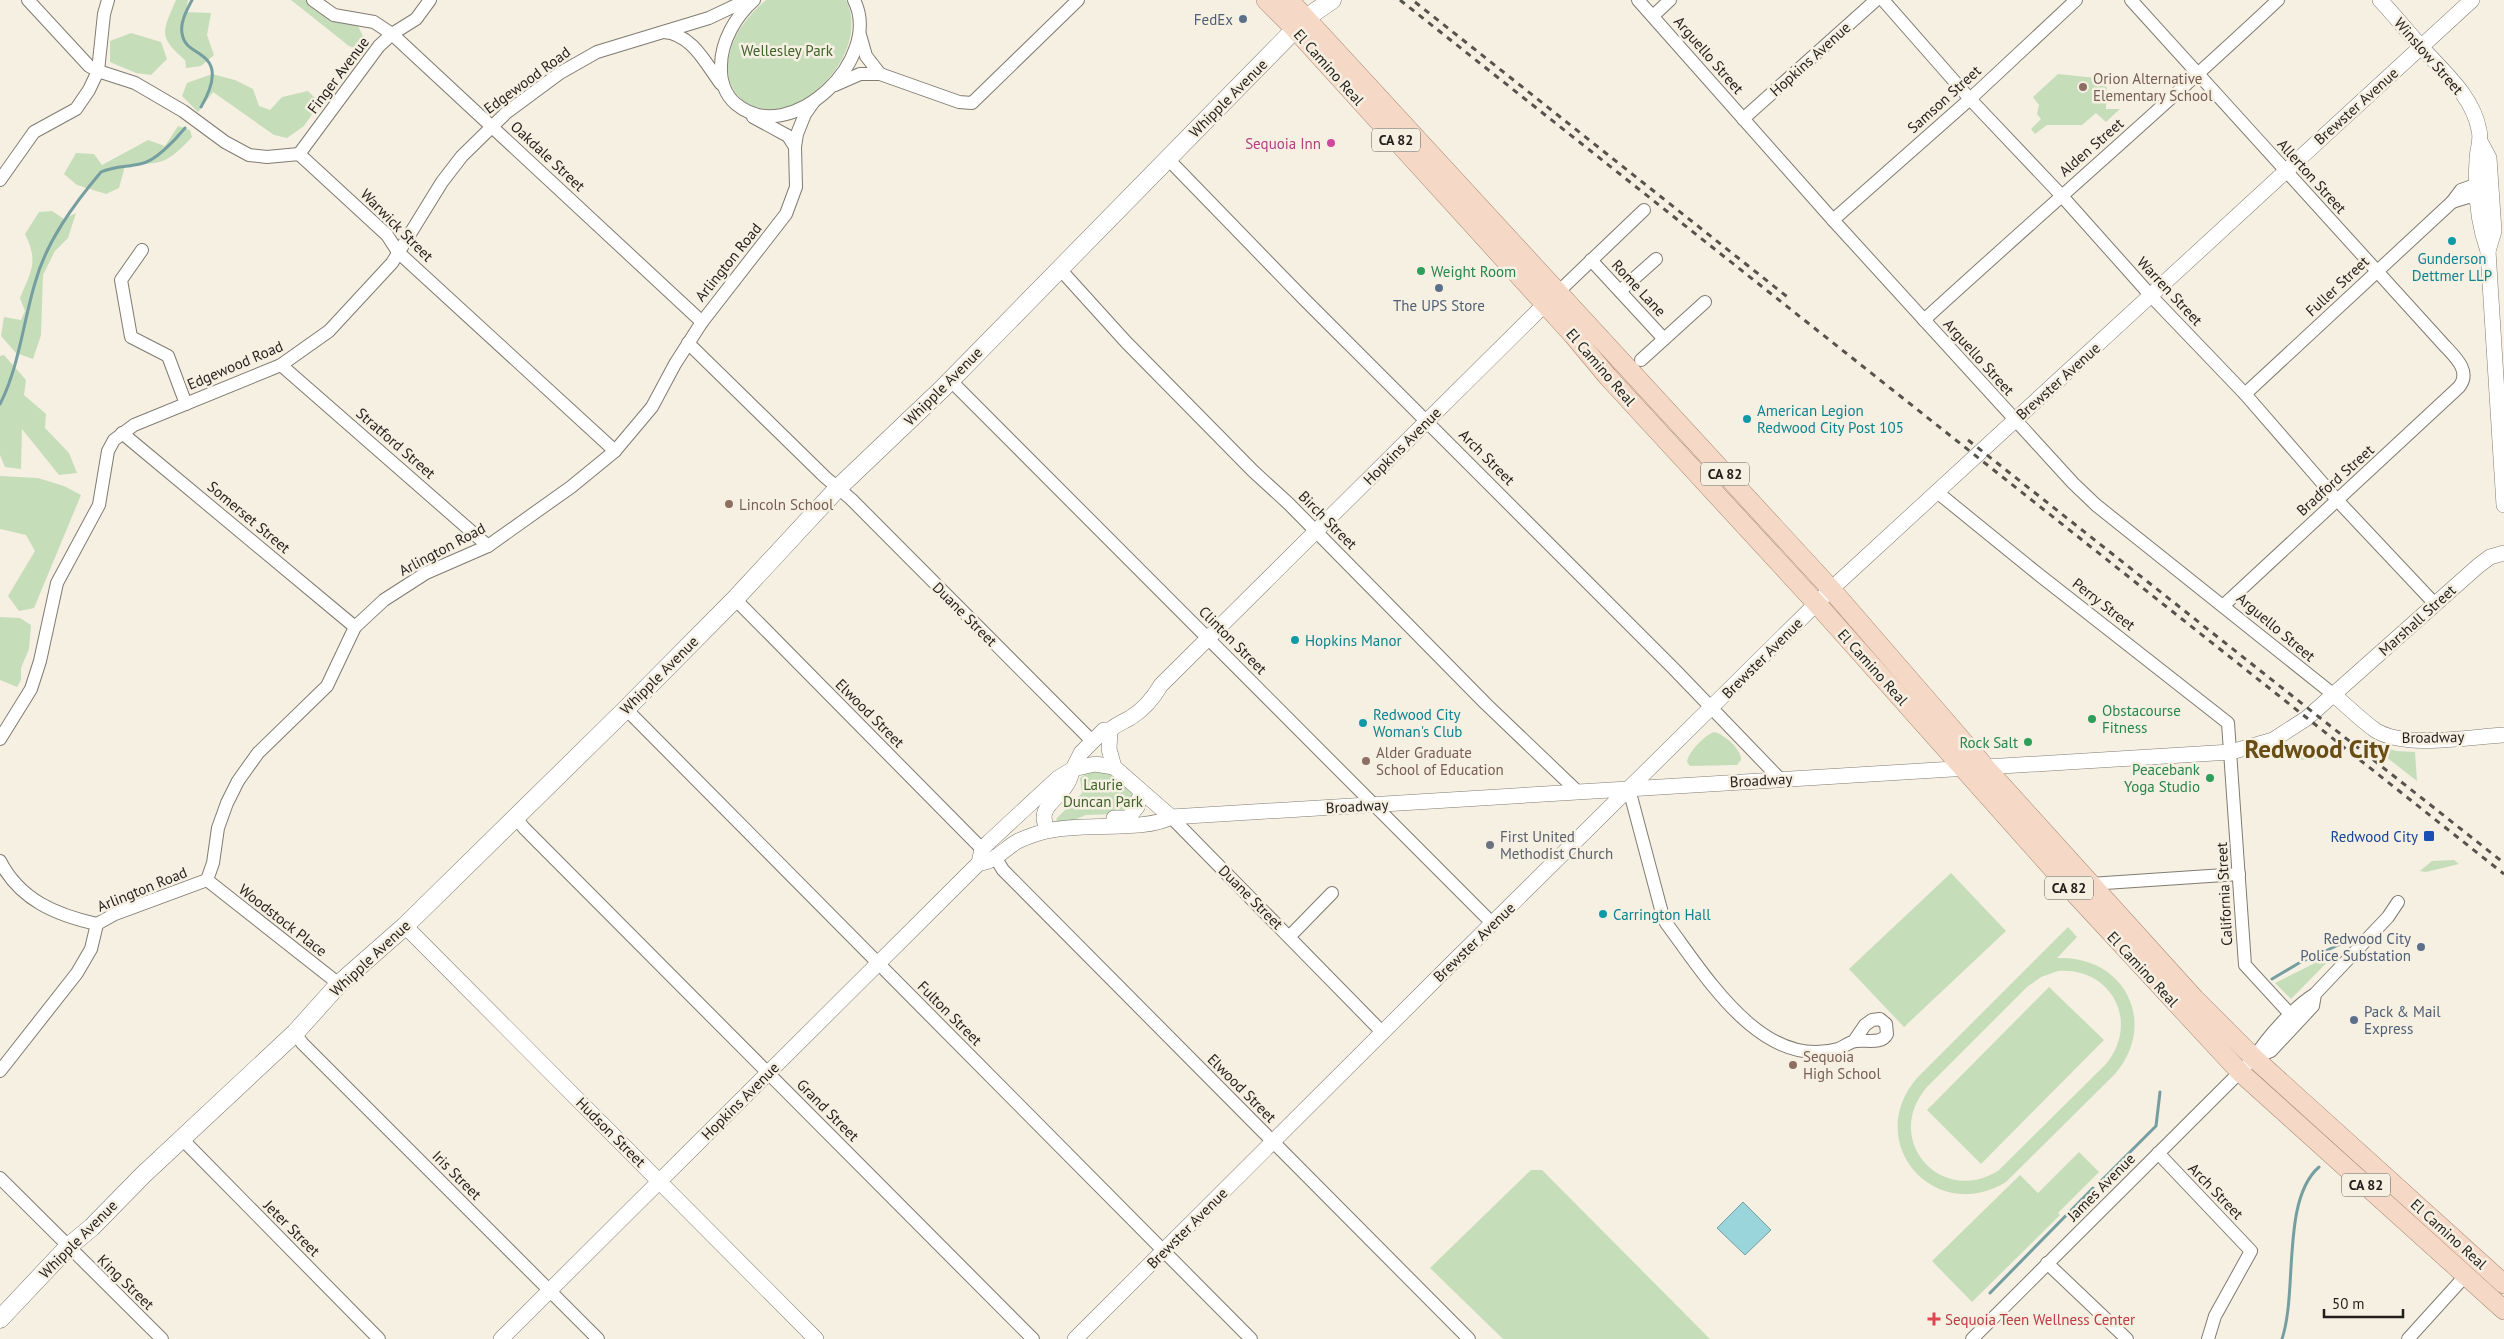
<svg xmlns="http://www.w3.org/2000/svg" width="2504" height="1339" viewBox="0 0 2504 1339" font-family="'PT Sans',sans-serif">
  <rect width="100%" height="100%" fill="#f6f0e3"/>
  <g fill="#c6ddb9" fill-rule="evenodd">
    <path d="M176,0H188L186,12L211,13L207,35L214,55L201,66L186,68L185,60C157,36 163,31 176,0Z"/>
    <path d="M291,0H307L356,22L365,40L362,51L349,46Z"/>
    <path d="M766,0H846C874,54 790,140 740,98C731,90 728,78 728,67C728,40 746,17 766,0Z"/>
    <path d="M131,33L161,42L167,59L151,75L136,73L110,62V41Z"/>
    <path d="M212,74L235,80L253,89L259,106L270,110L282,97L308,91L320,103L304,126L287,138L274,135L213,92L198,112L182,96L187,83Z"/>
    <path d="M2058,74L2096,78V76L2107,74L2106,109H2120L2106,122L2096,113L2082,125H2047L2035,134L2031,129L2041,119L2037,114L2039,105L2033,97Z"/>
    <path d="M178,126L190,130L192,137C165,166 163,162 125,166L119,188L106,194L77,185L64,174L76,153L94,154L102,165L148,140L165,146Z"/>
    <path d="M52,211L64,219L76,213L68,238L55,251L43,275L41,335L33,359L16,353L1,336L4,317L21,320L25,311L20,298C31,271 39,262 25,234L39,212Z"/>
    <path d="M4,355L26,380L24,395L46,414L45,428L69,453L77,473L59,475L22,429L21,469L5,467L0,455V356Z"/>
    <path d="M0,476L38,478L64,486L81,495L34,608L19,611L8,596L35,551L26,535L0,529Z"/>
    <path d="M0,617L20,618L31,625L29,649L21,668V680L17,687L0,680Z"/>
    <path d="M1714,732C1724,734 1742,750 1741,760L1737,765L1690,766L1687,762C1688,752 1705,735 1714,732Z"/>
    <path d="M2374,744L2396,751L2415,752L2417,781L2372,746Z"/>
    <path d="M2333,751L2334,758L2296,760V753Z"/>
    <path d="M1091,770L1109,771L1130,788L1133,797L1130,805L1117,814L1086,815L1071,821H1057L1056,819L1082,793L1080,778Z"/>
    <path d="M2454,860L2459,864L2426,872L2420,871L2432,861Z"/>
    <path d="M1951,873L2006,931L1904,1027L1849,969Z"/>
    <path d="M2068,927L2077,937L2057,958C2124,955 2159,1022 2115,1074L2006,1182C1934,1226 1862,1142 1917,1078ZM2058,971C2112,967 2141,1023 2105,1065L1998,1171C1940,1206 1882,1139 1927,1087L2027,987L2041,977Z"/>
    <path d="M2337,952L2291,999L2275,983Z"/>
    <path d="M2049,987L2104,1040L1981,1164L1927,1110Z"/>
    <path d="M2079,1152L2099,1172L2058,1213L2060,1215L1972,1302L1932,1261L2020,1175L2038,1193Z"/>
    <path d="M1531,1170H1542L1710,1339H1503L1430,1268Z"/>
  </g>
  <path fill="#99d5da" stroke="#759ea1" d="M1743,1202L1771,1230L1745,1255L1717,1228Z"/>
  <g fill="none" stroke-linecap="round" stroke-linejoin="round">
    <g stroke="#759ea1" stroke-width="3">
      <path d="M192,0C187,10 180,22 182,33C184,49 198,50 207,60C219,73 208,95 201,107"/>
      <path d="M0,404C19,367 23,323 35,283C46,242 74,204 101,172C114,166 127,167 140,164C155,162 176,139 185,128"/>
      <path d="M2272,979L2299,963L2345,942"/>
      <path d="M2101,1181L2156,1126L2160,1092"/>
      <path d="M1990,1293L2093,1188"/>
      <path d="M2282,1339C2298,1291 2281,1200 2319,1167"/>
    </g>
    <defs>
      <g id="minor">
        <path d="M28,0L89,66L98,71L135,83L183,111L225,142L249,155L267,157L299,154L387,235L398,252L615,451"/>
        <path d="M313,0L334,15L374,22L392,34L702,322"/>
        <path d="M754,0C736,16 721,41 721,66C720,80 725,95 736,104C790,149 884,59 854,0"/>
        <path d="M1638,0L1833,220L2073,483L2096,505L2334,695"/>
        <path d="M1883,0L1970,99L2061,195L2152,297L2245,394L2338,501L2435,604"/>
        <path d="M2131,0L2444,345C2454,356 2472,371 2459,387L2224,605"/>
        <path d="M1653,16L1670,0"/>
        <path d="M664,32C692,34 706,64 721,84"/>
        <path d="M860,35L866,56L880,74"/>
        <path d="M835,85L860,74H880L959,102L972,103L1078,0"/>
        <path d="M753,117L788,136L795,147"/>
        <path d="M1743,119L1876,0"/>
        <path d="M299,154L379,46L392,34L416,19L430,0"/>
        <path d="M1168,159L1303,298L1674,669L1780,779"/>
        <path d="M0,180L34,132L76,109L89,90L98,71L104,14L108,0"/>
        <path d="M2478,184L2461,190L2452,202L2468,197L2479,198"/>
        <path d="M1833,220L1970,99L2076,0"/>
        <path d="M142,250L121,280L131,337L168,356L186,404"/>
        <path d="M1591,260L1664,339"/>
        <path d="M1059,268L1126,342L1253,471L1289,504L1486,704L1577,791"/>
        <path d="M1620,291L1656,259"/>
        <path d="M1554,296L1644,210"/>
        <path d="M1924,320C2042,212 2162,109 2278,0"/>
        <path d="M688,343L825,477L851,499L1092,741"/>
        <path d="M1641,360L1705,302"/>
        <path d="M281,365L488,546"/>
        <path d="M950,380L1493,924"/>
        <path d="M2245,394L2452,202"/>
        <path d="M122,433L355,627"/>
        <path d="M1937,492L2038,574L2228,723L2245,965L2291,1015"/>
        <path d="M735,599L982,849"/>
        <path d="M626,709L1251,1339"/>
        <path d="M0,739L31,689L40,661L57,583L99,505L108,451L114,440L134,425L281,365L329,331L392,263L442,182L462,156L506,113L560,73L597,52L709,18L747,0"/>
        <path d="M1629,789L1662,913L1666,923C1704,973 1761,1071 1838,1049C1843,1047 1847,1044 1852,1042C1862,1038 1881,1046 1887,1034L1886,1024L1880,1019L1872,1020L1865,1025L1854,1041"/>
        <path d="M1171,817L1383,1033"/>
        <path d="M516,818L524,828L1033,1339"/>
        <path d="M995,857L1003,870L1469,1339"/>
        <path d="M0,861C20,900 56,915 97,924"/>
        <path d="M207,880L339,984"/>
        <path d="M2090,884L2239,874"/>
        <path d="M1290,936L1332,893"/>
        <path d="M295,1033L302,1043L598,1339"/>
        <path d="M2254,1058L2271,1051L2313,1006L2315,994"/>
        <path d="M0,1071L77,973L91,949L97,924L115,914L207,880L213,863L218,828L227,803L238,781L258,753L327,686L355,627L384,600L426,573L488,546L571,487L615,451L652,407L675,364L702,322L786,214L796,187L795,147L797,134L805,114L815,100"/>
        <path d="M182,1139L379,1339"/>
        <path d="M2158,1153L2251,1251L2215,1316L2208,1339"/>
        <path d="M0,1178L162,1339"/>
        <path d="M2047,1263L2127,1339"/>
        <path d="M1972,1339L2254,1058C2267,1037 2294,1007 2315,994L2388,917L2398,902"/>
        <path d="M2408,1339L2466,1275"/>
      </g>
      <g id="tertiary">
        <path d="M2380,0C2395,16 2409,33 2423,49C2445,73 2473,97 2479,130C2482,141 2477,149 2477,160C2475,190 2478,223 2488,251L2504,505"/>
        <path d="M2481,143L2489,158L2494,231L2488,251"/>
        <path d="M2334,695C2347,706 2361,720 2375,730C2405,749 2469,737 2504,735"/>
        <path d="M1110,730L1109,749L1114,767L1171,817"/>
        <path d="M1114,818H1128L1137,807L1141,791"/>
        <path d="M1048,830C1035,808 1057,801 1067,784C1070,780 1071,774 1073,769L1095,764L1114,767"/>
        <path d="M979,863C994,863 1005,848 1018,841C1027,837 1037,833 1047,831C1081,822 1145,832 1171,817L2231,752L2273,740L2307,718L2478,566L2490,557L2504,553"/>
        <path d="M405,926L816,1339"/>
        <path d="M501,1339L979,863L982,849L989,842L1058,778L1073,769L1081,753L1104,730H1110C1117,724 1123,722 1130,718C1143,710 1154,697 1161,685L1545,304"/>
        <path d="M1075,1339L1441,974L1828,592L2472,0"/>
      </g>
      <path id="secondary" d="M0,1319L68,1247L92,1227L143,1175L295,1033L339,984L405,926L626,709L735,599L838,488L942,389L1306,18L1332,0"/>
      <g id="primary">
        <path d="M1266,0L1295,29L1573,335L1608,377L1817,604L2077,896L2240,1072L2504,1310"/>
        <path d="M1289,0L1831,589L1986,768L2195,999L2254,1058L2504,1284"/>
      </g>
    </defs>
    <use href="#minor" stroke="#817b70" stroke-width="14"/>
    <use href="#tertiary" stroke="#817b70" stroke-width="16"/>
    <use href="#secondary" stroke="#817b70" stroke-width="19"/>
    <use href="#primary" stroke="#a78871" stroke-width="20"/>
    <use href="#minor" stroke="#fff" stroke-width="12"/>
    <use href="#tertiary" stroke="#fff" stroke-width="15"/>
    <use href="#secondary" stroke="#fff" stroke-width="18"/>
    <use href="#primary" stroke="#f5d9c6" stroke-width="19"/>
    <g stroke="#56534c" stroke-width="3" stroke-dasharray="6 6" stroke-linecap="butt">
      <path d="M1400,0L2504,874"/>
      <path d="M1415,2L1790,299"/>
      <path d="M1968,440L2504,863"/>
    </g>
  </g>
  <g fill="#5c6f8a" stroke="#f6f0e3" stroke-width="2">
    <circle cx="1243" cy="19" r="5"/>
    <circle cx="1439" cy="288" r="5"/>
    <circle cx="2421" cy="947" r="5"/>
    <circle cx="2354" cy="1020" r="5"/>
  </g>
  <g fill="#8d6e63" stroke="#f6f0e3" stroke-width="2">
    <circle cx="2083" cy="87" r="5"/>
    <circle cx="729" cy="504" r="5"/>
    <circle cx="1366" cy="761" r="5"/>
    <circle cx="1793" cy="1065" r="5"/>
  </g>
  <circle fill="#d1479c" stroke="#f6f0e3" stroke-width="2" cx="1331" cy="143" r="5"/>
  <g fill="#0f9aa8" stroke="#f6f0e3" stroke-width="2">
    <circle cx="2452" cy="241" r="5"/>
    <circle cx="1747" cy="419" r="5"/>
    <circle cx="1295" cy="640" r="5"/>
    <circle cx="1363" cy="723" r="5"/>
    <circle cx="1603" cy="914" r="5"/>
  </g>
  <g fill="#2e9e5b" stroke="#f6f0e3" stroke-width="2">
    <circle cx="1421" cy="271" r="5"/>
    <circle cx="2092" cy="719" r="5"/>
    <circle cx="2028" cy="742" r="5"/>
    <circle cx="2210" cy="778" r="5"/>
  </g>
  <rect fill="#1a4fb4" stroke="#f6f0e3" stroke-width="2" x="2423" y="830" width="12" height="12" rx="2.5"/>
  <circle fill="#6b7280" stroke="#f6f0e3" stroke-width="2" cx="1490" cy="845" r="5"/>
  <path fill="#e0444e" stroke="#f6f0e3" stroke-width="2" d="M1931.5 1311.5h5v5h5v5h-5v5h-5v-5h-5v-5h5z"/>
  <g text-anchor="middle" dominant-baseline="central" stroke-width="5" stroke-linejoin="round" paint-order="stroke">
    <g fill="#f6f0e3" stroke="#625e57" stroke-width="1">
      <rect x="1372" y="128.5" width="48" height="23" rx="4"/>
      <rect x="1701" y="462.5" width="48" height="23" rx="4"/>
      <rect x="2045" y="876.5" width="48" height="23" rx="4"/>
      <rect x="2342" y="1173.5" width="48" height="23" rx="4"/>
    </g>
    <g font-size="14" font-weight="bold" fill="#221f1b">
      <text x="1396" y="140">CA 82</text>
      <text x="1725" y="474">CA 82</text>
      <text x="2069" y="888">CA 82</text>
      <text x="2366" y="1185">CA 82</text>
    </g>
    <g font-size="15" fill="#4e5e75" stroke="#f6f0e3" text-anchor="end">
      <text x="1233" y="19">FedEx</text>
      <text x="1439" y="305" text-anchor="middle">The UPS Store</text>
      <text x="2411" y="938">Redwood City<tspan x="2411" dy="17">Police Substation</tspan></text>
      <text x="2364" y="1011" text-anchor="start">Pack &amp; Mail<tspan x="2364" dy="17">Express</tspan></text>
    </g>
    <g font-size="15" fill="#40622a" stroke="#f6f0e3">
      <text x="787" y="50">Wellesley Park</text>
      <text x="1103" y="784">Laurie<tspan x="1103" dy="17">Duncan Park</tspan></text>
    </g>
    <g font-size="15" fill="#221f1b" stroke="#f6f0e3">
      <text transform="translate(1709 55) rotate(49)">Arguello Street</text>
      <text transform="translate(2429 56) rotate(49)">Winslow Street</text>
      <text transform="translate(1810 59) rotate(-42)">Hopkins Avenue</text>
      <text transform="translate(1329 67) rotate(48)">El Camino Real</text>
      <text transform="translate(338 75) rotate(-53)">Finger Avenue</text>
      <text transform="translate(527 80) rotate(-36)">Edgewood Road</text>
      <text transform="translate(1228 98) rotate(-45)">Whipple Avenue</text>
      <text transform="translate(1944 99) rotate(-42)">Samson Street</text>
      <text transform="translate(2356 106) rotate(-42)">Brewster Avenue</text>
      <text transform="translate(2091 147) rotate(-41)">Alden Street</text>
      <text transform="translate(548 156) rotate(43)">Oakdale Street</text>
      <text transform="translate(2312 176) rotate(48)">Allerton Street</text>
      <text transform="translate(397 225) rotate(45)">Warwick Street</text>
      <text transform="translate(728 262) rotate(-51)">Arlington Road</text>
      <text transform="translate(2337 286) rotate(-43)">Fuller Street</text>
      <text transform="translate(1639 288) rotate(47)">Rome Lane</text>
      <text transform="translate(2170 291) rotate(47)">Warren Street</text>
      <text transform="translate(1979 357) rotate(48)">Arguello Street</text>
      <text transform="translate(235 365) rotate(-23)">Edgewood Road</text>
      <text transform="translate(1601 367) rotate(49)">El Camino Real</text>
      <text transform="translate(2058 381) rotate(-42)">Brewster Avenue</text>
      <text transform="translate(943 386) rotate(-45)">Whipple Avenue</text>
      <text transform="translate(396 443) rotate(41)">Stratford Street</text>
      <text transform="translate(1402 446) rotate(-45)">Hopkins Avenue</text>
      <text transform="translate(1487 457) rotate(45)">Arch Street</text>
      <text transform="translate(2335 480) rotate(-42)">Bradford Street</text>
      <text transform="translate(249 517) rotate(40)">Somerset Street</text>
      <text transform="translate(1328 520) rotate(45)">Birch Street</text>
      <text transform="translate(442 549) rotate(-28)">Arlington Road</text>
      <text transform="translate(2104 604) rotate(38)">Perry Street</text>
      <text transform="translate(965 614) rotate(45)">Duane Street</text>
      <text transform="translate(2417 620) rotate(-42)">Marshall Street</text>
      <text transform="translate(2276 627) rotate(40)">Arguello Street</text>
      <text transform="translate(1233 640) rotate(45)">Clinton Street</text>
      <text transform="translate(1762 658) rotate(-45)">Brewster Avenue</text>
      <text transform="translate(1873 667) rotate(48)">El Camino Real</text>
      <text transform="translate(659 675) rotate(-45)">Whipple Avenue</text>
      <text transform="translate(870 713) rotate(45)">Elwood Street</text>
      <text transform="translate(2433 737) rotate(-1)">Broadway</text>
      <text transform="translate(1761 780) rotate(-3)">Broadway</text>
      <text transform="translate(1357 806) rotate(-3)">Broadway</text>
      <text transform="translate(142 889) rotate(-22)">Arlington Road</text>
      <text transform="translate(2224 894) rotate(-93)">California Street</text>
      <text transform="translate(1251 897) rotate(45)">Duane Street</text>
      <text transform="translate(283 920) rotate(38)">Woodstock Place</text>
      <text transform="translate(1474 942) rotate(-44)">Brewster Avenue</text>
      <text transform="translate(370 958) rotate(-43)">Whipple Avenue</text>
      <text transform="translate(2143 969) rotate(47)">El Camino Real</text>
      <text transform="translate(950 1013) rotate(45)">Fulton Street</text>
      <text transform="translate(1242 1088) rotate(45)">Elwood Street</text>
      <text transform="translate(740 1101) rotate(-45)">Hopkins Avenue</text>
      <text transform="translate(828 1110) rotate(45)">Grand Street</text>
      <text transform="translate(611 1132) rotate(45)">Hudson Street</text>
      <text transform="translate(457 1175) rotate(45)">Iris Street</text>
      <text transform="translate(2101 1187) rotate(-45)">James Avenue</text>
      <text transform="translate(2216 1191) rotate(46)">Arch Street</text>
      <text transform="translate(292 1228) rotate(45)">Jeter Street</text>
      <text transform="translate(1187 1228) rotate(-45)">Brewster Avenue</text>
      <text transform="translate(2449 1234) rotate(42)">El Camino Real</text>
      <text transform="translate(78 1239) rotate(-45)">Whipple Avenue</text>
      <text transform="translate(126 1282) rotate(44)">King Street</text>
    </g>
    <g font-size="15" fill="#785e54" stroke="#f6f0e3" text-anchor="start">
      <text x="2093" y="78">Orion Alternative<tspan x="2093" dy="17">Elementary School</tspan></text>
      <text x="739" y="504">Lincoln School</text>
      <text x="1376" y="752">Alder Graduate<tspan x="1376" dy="17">School of Education</tspan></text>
      <text x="1803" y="1056">Sequoia<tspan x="1803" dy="17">High School</tspan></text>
    </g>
    <g font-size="15" fill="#b23c85" stroke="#f6f0e3" text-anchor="end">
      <text x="1321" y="143">Sequoia Inn</text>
    </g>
    <g font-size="15" fill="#0d838f" stroke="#f6f0e3" text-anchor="start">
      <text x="2452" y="258" text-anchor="middle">Gunderson<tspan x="2452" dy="17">Dettmer LLP</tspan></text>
      <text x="1757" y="410">American Legion<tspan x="1757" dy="17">Redwood City Post 105</tspan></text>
      <text x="1305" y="640">Hopkins Manor</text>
      <text x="1373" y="714">Redwood City<tspan x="1373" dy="17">Woman's Club</tspan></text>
      <text x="1613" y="914">Carrington Hall</text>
    </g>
    <g font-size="15" fill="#27864d" stroke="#f6f0e3" text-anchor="start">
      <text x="1431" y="271">Weight Room</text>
      <text x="2102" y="710">Obstacourse<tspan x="2102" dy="17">Fitness</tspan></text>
      <text x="2018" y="742" text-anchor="end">Rock Salt</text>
      <text x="2200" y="769" text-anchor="end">Peacebank<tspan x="2200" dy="17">Yoga Studio</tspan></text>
    </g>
    <g font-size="15" fill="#5b616d" stroke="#f6f0e3" text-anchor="start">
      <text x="1500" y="836">First United<tspan x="1500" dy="17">Methodist Church</tspan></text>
    </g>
    <g font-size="15" fill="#164399" stroke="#f6f0e3" text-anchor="end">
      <text x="2418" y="836">Redwood City</text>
    </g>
    <g font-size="15" fill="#be3a42" stroke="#f6f0e3" text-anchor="start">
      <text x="1945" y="1319">Sequoia Teen Wellness Center</text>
    </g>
    <g font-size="25" font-weight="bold" fill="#684d14" stroke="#f6f0e3">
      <text x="2317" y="749">Redwood City</text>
    </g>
  </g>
  <path d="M2324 1309v8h79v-8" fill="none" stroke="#221f1b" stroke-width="2.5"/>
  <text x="2332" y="1309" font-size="15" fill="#221f1b" stroke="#f6f0e3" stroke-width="4" paint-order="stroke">50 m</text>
</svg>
